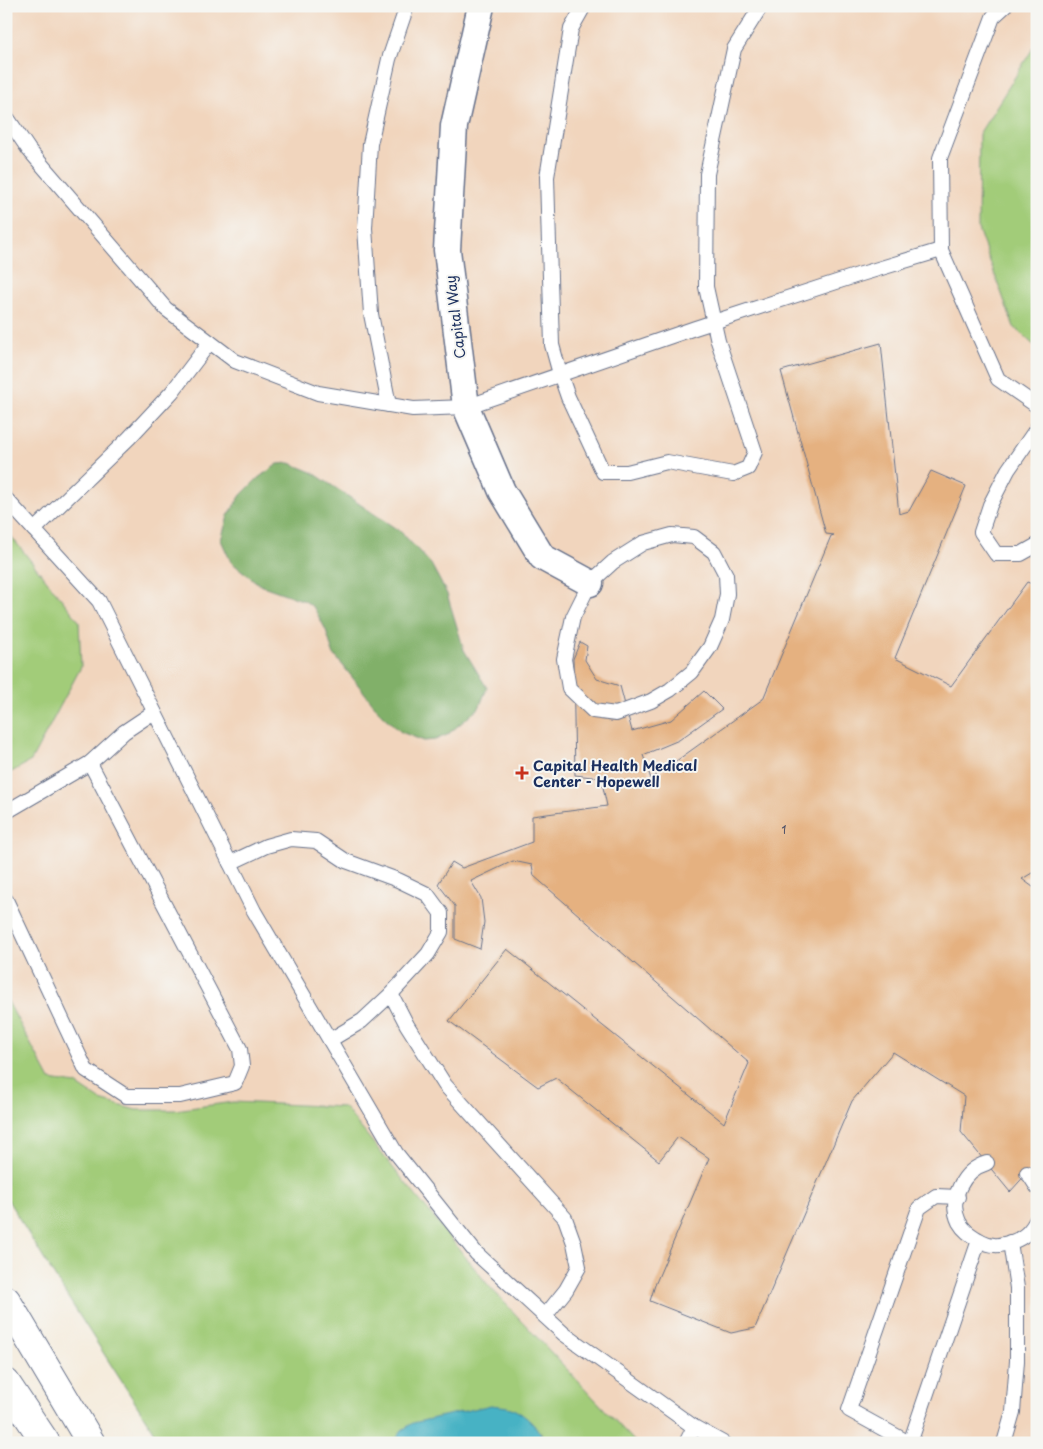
<svg xmlns="http://www.w3.org/2000/svg" width="1043" height="1449" viewBox="0 0 1043 1449" font-family="'Playpen Sans',sans-serif">
  <rect width="100%" height="100%" fill="#f6f6f2"/>
  <filter id="ink" filterUnits="userSpaceOnUse"><feTurbulence type="fractalNoise" baseFrequency=".02" numOctaves="2"/><feDisplacementMap in="SourceGraphic" scale="10" xChannelSelector="R" yChannelSelector="G"/><feConvolveMatrix kernelMatrix="1 2 1 2 8 2 1 2 1" color-interpolation-filters="sRGB"/></filter>
  <filter id="wash" filterUnits="userSpaceOnUse"><feTurbulence type="fractalNoise" baseFrequency=".0096" numOctaves="4" result="noise"/><feDisplacementMap in="SourceGraphic" scale="20" xChannelSelector="R" yChannelSelector="G"/><feGaussianBlur stdDeviation="1.12" result="paint"/><feColorMatrix in="noise" values="0 0 0 0 0 0 0 0 0 0 0 0 0 0 0 0 0 1.4 0 .05"/><feComposite in="paint" operator="in"/></filter>
  <g filter="url(#wash)">
    <rect width="100%" height="100%" fill="#f5ebdb"/>
    <path fill="#f1d5bd" d="M6,6H1037V42L979,134L978,229L1014,327L1037,348V1443H161L58,1282L6,1197Z"/>
    <g fill="#a2cc79" stroke="#5e7e6c">
      <path d="M1037,42V348L1014,327L978,229L979,134Z"/>
      <path d="M6,530L79,621L81,667L31,761L6,775Z"/>
      <path d="M6,998L50,1080L76,1084L100,1100L136,1110H175L233,1102L344,1107L489,1286L636,1443H546L541,1432L436,1419C416,1421 405,1427 393,1443H161L58,1282L6,1197Z"/>
    </g>
    <path fill="#81b069" stroke="#4e7064" d="M290,463L312,472L401,532L431,564L447,594L464,650L487,688L479,708L447,735L435,740L424,741L401,732L382,715L333,653L326,630L314,608L305,601L260,585L231,562L221,540L228,516L241,495L258,478L278,464Z"/>
    <path fill="#47b2c4" stroke="#317091" d="M491,1405C497,1406 506,1406 511,1408C527,1415 539,1429 546,1443H393L402,1430L413,1423Z"/>
    <g id="blocks">
      <path fill="#e5b180" d="M881,343L899,514L909,511L931,471L966,486L895,658L951,686L1027,582L1037,586V870L1022,879L1037,890V1162L1010,1192L961,1132L964,1096L893,1052L852,1101L755,1328L731,1333L650,1301L655,1285L709,1158L678,1137L659,1161L556,1078L538,1087L449,1021L507,949L724,1123L749,1063L534,876L532,865L513,861L471,881L481,898L484,922L480,949L455,939V906L438,884L452,862L462,868L532,842V816L607,806L601,778L575,775L573,659L580,642L587,646L585,660L597,679L620,686L632,731L671,720L704,691L722,709L679,740L643,755L651,779L763,699L831,536L834,535L826,534L781,371Z"/>
    </g>
  </g>
  <g filter="url(#ink)">
    <use href="#blocks" fill-opacity="0" stroke="#67718a" stroke-width="1"/>
    <g fill="none" stroke-linecap="round" stroke-linejoin="round">
      <defs>
        <g id="service">
          <path d="M584,6L571,29L547,177L552,345L560,374L568,397L603,472H627L667,462L733,474L748,468L755,452L718,341L706,287L707,174L734,49L761,6"/>
          <path d="M1005,6L993,17L940,158L941,250L998,379L1037,406"/>
          <path d="M6,116L29,150L166,309L235,361L318,393L413,409L466,407L695,328L858,275L941,250"/>
          <path d="M389,405L371,314L365,228L370,144L389,59L407,6"/>
          <path d="M1037,428L1008,470L990,505L981,532L996,554H1021L1037,545"/>
          <path d="M6,499L99,601L254,911L396,1153L476,1253L564,1334L694,1427L723,1443"/>
          <path d="M34,530L129,438L172,392L210,342"/>
          <path d="M672,535L694,537L714,552L726,575L727,594L722,620L710,647L692,672L670,690L651,701L616,714L593,711L569,688L564,659L573,617L590,583L613,562L643,543Z"/>
          <path d="M6,812L90,763L124,732L154,712"/>
          <path d="M230,863L266,846L291,839L316,841L346,861L398,880L427,894L441,913V932L428,954L391,994L362,1021L330,1040"/>
          <path d="M6,900L86,1070L126,1096H180L235,1083L242,1066L240,1049L90,763"/>
          <path d="M391,994L407,1025L445,1085L565,1218L574,1243L579,1267L566,1290L545,1316"/>
          <path d="M987,1163C963,1170 948,1199 959,1222C964,1231 971,1235 979,1240C992,1247 999,1246 1012,1242C1025,1237 1031,1231 1037,1219"/>
          <path d="M1027,1173L1030,1176L1037,1187"/>
          <path d="M686,1443L694,1427"/>
          <path d="M909,1443L849,1410L919,1208L936,1196L958,1197"/>
          <path d="M910,1443L979,1240"/>
          <path d="M1004,1443L1013,1412L1017,1361V1288L1010,1242"/>
        </g>
        <path id="minor" d="M481,6L454,126L447,250L466,407L502,491L542,557L590,583"/>
        <g id="motorway">
          <path d="M6,1300L91,1443"/>
          <path d="M6,1383L46,1443"/>
        </g>
      </defs>
      <use href="#service" stroke="#67718a" stroke-width="16"/>
      <use href="#minor" stroke="#67718a" stroke-width="29"/>
      <use href="#motorway" stroke="#67718a" stroke-width="30"/>
      <use href="#service" stroke="#fff" stroke-width="14"/>
      <use href="#minor" stroke="#fff" stroke-width="26"/>
      <use href="#motorway" stroke="#fff" stroke-width="28"/>
    </g>
  </g>
  <path fill="#c8321e" stroke="#f6f6f2" stroke-width="2" d="M519.5 765.5h5v5h5v5h-5v5h-5v-5h-5v-5h5z"/>
  <g text-anchor="middle" dominant-baseline="central" stroke-width="4" stroke-linejoin="round" paint-order="stroke">
    <g font-size="11" fill="#4e5066">
      <text x="784" y="829">1</text>
    </g>
    <g font-size="14" fill="#1b2f5e" stroke="#f6f6f2">
      <text transform="translate(455 317) rotate(-97)">Capital Way</text>
    </g>
    <g font-size="14" font-weight="bold" fill="#1b2f5e" stroke="#f6f6f2" text-anchor="start">
      <text x="533" y="765">Capital Health Medical<tspan x="533" dy="16">Center - Hopewell</tspan></text>
    </g>
  </g>
  <rect width="1043" height="1449" fill="none" stroke="#f6f6f2" stroke-width="25"/>
</svg>
